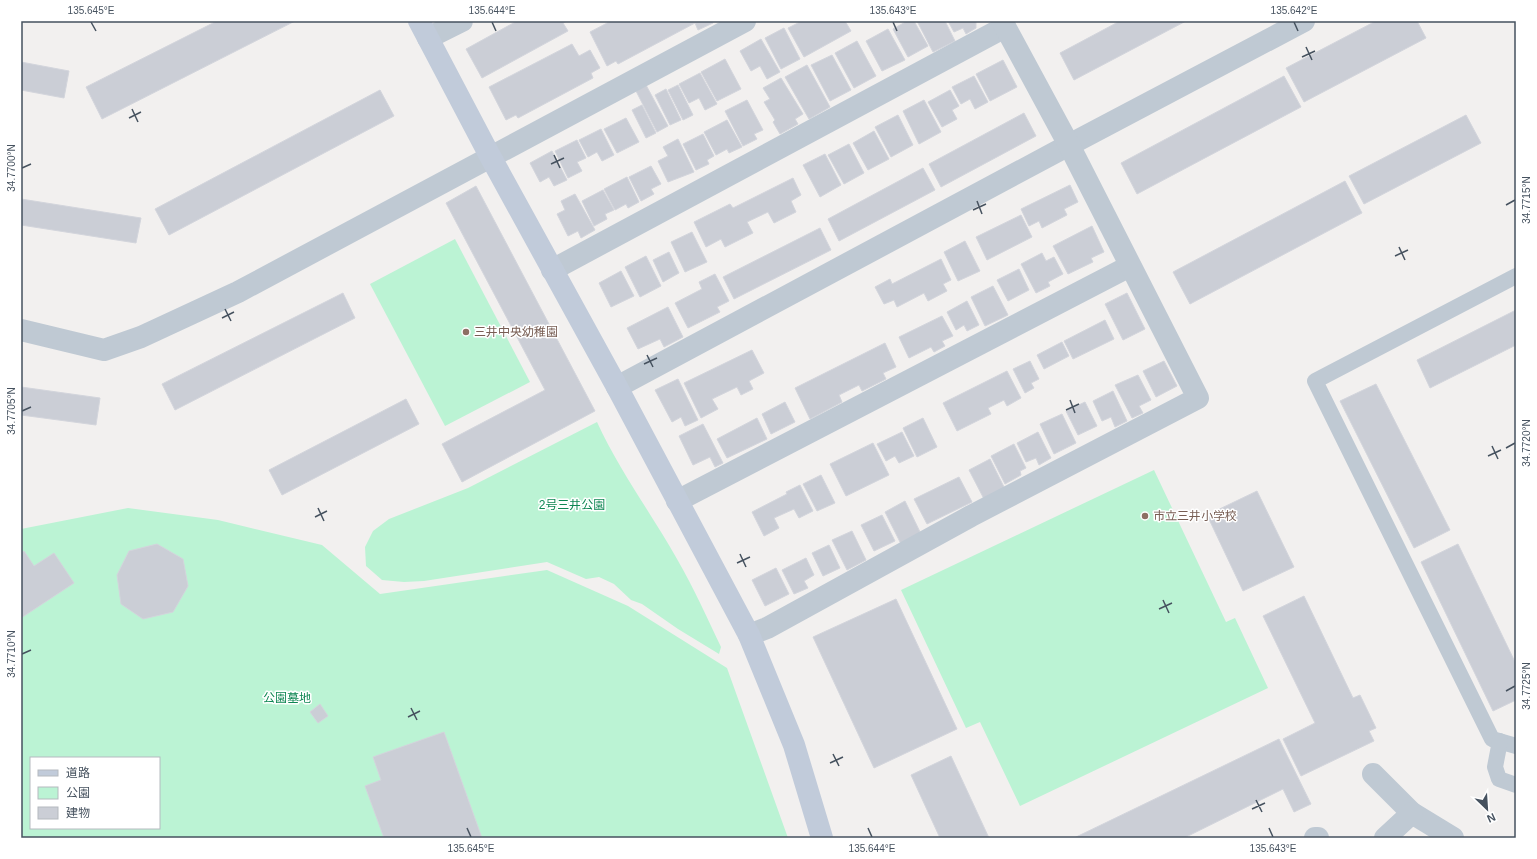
<svg xmlns="http://www.w3.org/2000/svg" width="1537" height="859" viewBox="0 0 1537 859" font-family="Arial,'Noto Sans JP',sans-serif">
  <rect width="100%" height="100%" fill="#f2f0ef"/>
  <g fill="#bbf3d4" fill-rule="evenodd">
    <path d="M455,239L530,382L445,426L370,284Z"/>
    <path d="M597,422C619,470 651,513 677,559C694,588 707,618 721,647L719,654L678,629L642,604L631,600L614,584L599,577L586,579L547,562L424,581L404,582L382,580L366,566L365,547L373,531L389,519L468,488Z"/>
    <path d="M1154,470L1226,622L1235,618L1268,688L1020,806L980,722L966,728L901,590Z"/>
    <path d="M128,508L218,520L322,545L380,594L547,570L628,606L727,668L788,838H21V529ZM31,758H159V828H31Z"/>
  </g>
  <g fill="#cbced6" stroke="#d3d5dc">
    <path d="M217,21H295L102,119L86,87Z"/>
    <path d="M517,21H567L563,23L568,31L482,78L466,49Z"/>
    <path d="M611,21H712L713,23L698,30L695,23L618,64L616,61L607,66L590,32Z"/>
    <path d="M802,21H845L851,31L804,57L788,28Z"/>
    <path d="M907,21H914L928,46L908,57L893,29Z"/>
    <path d="M917,21H945L955,41L933,52Z"/>
    <path d="M948,21H976V28L966,34L963,28L954,32Z"/>
    <path d="M1120,21H1186L1074,80L1060,53Z"/>
    <path d="M1376,21H1417L1426,38L1304,102L1286,68Z"/>
    <path d="M784,28L800,59L781,69L765,38Z"/>
    <path d="M888,29L905,60L882,71L866,41Z"/>
    <path d="M761,39L780,72L767,79L760,66L751,71L740,51Z"/>
    <path d="M857,41L876,76L854,88L835,53Z"/>
    <path d="M572,44L579,56L590,50L600,68L591,73L593,78L518,118L516,115L506,120L489,87Z"/>
    <path d="M832,55L851,90L830,101L811,65Z"/>
    <path d="M725,59L741,89L717,101L701,72Z"/>
    <path d="M1003,60L1017,87L990,101L976,74Z"/>
    <path d="M21,62L69,71L64,98L21,90Z"/>
    <path d="M807,65L830,107L809,119L785,77Z"/>
    <path d="M700,73L717,104L705,110L699,98L689,103L679,84Z"/>
    <path d="M974,76L988,102L975,109L970,99L961,104L952,87Z"/>
    <path d="M1284,76L1301,107L1137,194L1121,163Z"/>
    <path d="M781,78L803,114L795,119L798,124L780,134L773,122L775,120L764,102L770,99L763,88Z"/>
    <path d="M646,85L668,126L657,132L636,91Z"/>
    <path d="M678,85L693,115L683,120L668,90Z"/>
    <path d="M666,89L681,120L670,125L655,95Z"/>
    <path d="M380,90L394,116L169,235L155,209Z"/>
    <path d="M950,90L959,106L952,110L957,119L942,127L928,102Z"/>
    <path d="M747,100L763,130L754,134L757,139L743,146L725,111Z"/>
    <path d="M924,100L941,132L919,144L903,111Z"/>
    <path d="M642,105L656,133L646,138L632,110Z"/>
    <path d="M1024,113L1036,136L941,187L929,164Z"/>
    <path d="M898,115L913,145L891,157L875,127Z"/>
    <path d="M1466,115L1481,143L1364,204L1349,176Z"/>
    <path d="M626,118L639,142L617,153L604,129Z"/>
    <path d="M727,120L742,147L729,153L727,149L716,155L704,132Z"/>
    <path d="M601,129L614,155L602,161L597,152L588,157L579,140Z"/>
    <path d="M874,131L889,159L868,170L853,143Z"/>
    <path d="M703,134L714,156L707,160L709,164L696,170L683,144Z"/>
    <path d="M678,139L694,172L668,182L658,161L668,156L663,147Z"/>
    <path d="M577,140L586,158L577,162L582,171L568,178L555,151Z"/>
    <path d="M849,144L864,173L844,184L828,155Z"/>
    <path d="M552,151L567,180L554,186L549,177L540,182L530,163Z"/>
    <path d="M825,154L841,185L820,197L803,165Z"/>
    <path d="M651,166L661,184L651,189L654,194L641,201L629,177Z"/>
    <path d="M923,168L935,190L839,241L828,219Z"/>
    <path d="M627,177L639,202L628,208L626,204L615,210L604,189Z"/>
    <path d="M793,178L801,195L791,201L796,212L774,223L768,212L747,222L753,233L725,247L721,239L706,247L694,222L730,204L733,208Z"/>
    <path d="M1345,181L1362,213L1190,304L1173,272Z"/>
    <path d="M1070,185L1078,202L1064,209L1067,215L1042,228L1039,221L1029,226L1021,209Z"/>
    <path d="M476,186L595,411L462,482L442,444L545,390L446,203Z"/>
    <path d="M603,190L614,210L605,214L607,219L594,226L582,201Z"/>
    <path d="M575,194L595,230L581,238L578,231L568,236L557,214L565,210L561,201Z"/>
    <path d="M21,199L141,218L136,243L21,225Z"/>
    <path d="M1021,215L1032,237L987,260L976,237Z"/>
    <path d="M1092,226L1104,252L1091,258L1093,262L1068,274L1053,246Z"/>
    <path d="M820,228L831,250L734,299L723,277Z"/>
    <path d="M692,232L707,262L685,272L671,242Z"/>
    <path d="M965,241L980,271L958,281L944,252Z"/>
    <path d="M669,252L679,273L663,282L653,260Z"/>
    <path d="M1042,253L1046,261L1054,257L1063,274L1048,282L1050,286L1036,293L1021,264Z"/>
    <path d="M646,256L661,286L640,297L625,267Z"/>
    <path d="M941,259L951,280L943,284L947,291L928,301L924,293L897,307L894,300L884,304L875,287L890,279L892,284Z"/>
    <path d="M1019,269L1029,290L1008,301L997,280Z"/>
    <path d="M621,271L634,296L611,307L599,283Z"/>
    <path d="M715,274L729,301L717,307L720,312L688,328L675,303L702,289L699,282Z"/>
    <path d="M993,286L1008,315L985,326L971,297Z"/>
    <path d="M343,293L355,318L175,410L162,384Z"/>
    <path d="M1127,293L1145,329L1123,340L1105,304Z"/>
    <path d="M967,301L979,325L967,331L964,325L956,330L947,312Z"/>
    <path d="M668,307L683,337L664,347L660,339L638,349L627,328Z"/>
    <path d="M1516,310V345L1430,388L1417,360Z"/>
    <path d="M942,316L953,336L942,341L945,346L934,352L931,347L909,358L899,337Z"/>
    <path d="M1105,320L1114,339L1073,359L1064,341Z"/>
    <path d="M1062,342L1069,356L1044,369L1037,355Z"/>
    <path d="M885,343L896,367L883,373L886,379L862,391L859,385L839,395L842,402L810,419L795,388Z"/>
    <path d="M752,350L764,373L749,381L753,389L741,395L737,387L712,399L718,409L701,418L684,383Z"/>
    <path d="M1030,361L1039,379L1031,383L1034,388L1025,393L1013,369Z"/>
    <path d="M1164,361L1177,386L1156,397L1143,371Z"/>
    <path d="M1007,371L1021,398L1007,406L1004,400L988,408L991,414L957,431L943,403Z"/>
    <path d="M1138,375L1151,400L1139,406L1143,413L1132,418L1115,385Z"/>
    <path d="M678,379L698,420L685,426L681,417L672,422L655,390Z"/>
    <path d="M1376,384L1450,530L1414,548L1340,401Z"/>
    <path d="M21,387L100,398L96,425L21,415Z"/>
    <path d="M1113,391L1127,421L1115,427L1111,417L1102,421L1093,401Z"/>
    <path d="M406,399L419,424L282,495L269,470Z"/>
    <path d="M785,402L795,422L771,434L762,414Z"/>
    <path d="M1085,402L1097,426L1078,435L1066,411Z"/>
    <path d="M1062,414L1076,443L1054,454L1040,424Z"/>
    <path d="M757,418L767,439L727,458L717,439Z"/>
    <path d="M923,418L937,447L917,457L903,428Z"/>
    <path d="M703,424L723,463L715,467L710,457L693,465L679,436Z"/>
    <path d="M902,432L914,456L899,463L895,456L886,461L877,444Z"/>
    <path d="M1038,432L1051,458L1039,465L1036,458L1026,462L1017,443Z"/>
    <path d="M873,443L889,475L846,496L830,464Z"/>
    <path d="M1014,444L1026,468L1020,471L1021,475L1005,484L991,456Z"/>
    <path d="M990,459L1005,489L984,499L969,470Z"/>
    <path d="M821,475L835,503L817,511L803,484Z"/>
    <path d="M959,477L972,502L927,524L914,499Z"/>
    <path d="M800,485L813,511L799,518L794,509L774,518L779,528L764,536L752,512L787,494L786,492Z"/>
    <path d="M1257,491L1294,567L1243,591L1207,515Z"/>
    <path d="M905,501L922,536L902,546L885,512Z"/>
    <path d="M882,515L895,541L874,551L861,525Z"/>
    <path d="M852,531L866,560L847,570L832,540Z"/>
    <path d="M157,544L183,559L188,586L173,612L143,619L121,604L117,575L129,551Z"/>
    <path d="M1458,544L1516,664V700L1493,711L1421,562Z"/>
    <path d="M829,545L840,568L823,576L812,553Z"/>
    <path d="M24,551L34,566L54,553L74,583L21,618V553Z"/>
    <path d="M806,558L814,575L804,581L808,588L794,594L782,570Z"/>
    <path d="M776,568L789,594L765,606L752,580Z"/>
    <path d="M1304,596L1353,698L1360,695L1376,728L1369,731L1374,741L1301,776L1283,739L1315,723L1263,616Z"/>
    <path d="M896,599L957,729L874,768L813,637Z"/>
    <path d="M320,704L328,716L318,723L310,712Z"/>
    <path d="M444,732L482,838H384L365,786L381,780L373,757Z"/>
    <path d="M1279,739L1311,804L1294,812L1283,789L1184,838H1074Z"/>
    <path d="M951,756L989,838H940L911,775Z"/>
  </g>
  <g fill="none" stroke-linecap="round" stroke-linejoin="round">
    <g stroke="#bfc9d3" stroke-width="16">
      <path d="M1516,276L1315,381L1492,739L1516,746"/>
      <path d="M1500,741L1495,767L1499,779L1516,785"/>
    </g>
    <g stroke="#bfc9d3" stroke-width="22">
      <path d="M428,38L462,21"/>
      <path d="M552,270L1005,27"/>
      <path d="M21,330L104,350L141,337L238,292L745,21"/>
      <path d="M617,387L1069,145L1304,21"/>
      <path d="M677,501L1130,266"/>
      <path d="M749,635L767,628L971,516L1198,398L1069,145L1002,21"/>
      <path d="M1373,774L1412,813L1453,838"/>
      <path d="M1315,838H1318"/>
      <path d="M1385,838L1412,813"/>
    </g>
    <path stroke="#c1cbda" stroke-width="22" d="M419,21L490,156L617,387L749,635L794,745L822,838"/>
  </g>
  <path fill="none" stroke="#46525f" stroke-width="1.5" d="M91,22L96,31M492,22L496,31M893,22L897,31M1294,22L1298,31M1306,47L1312,60M1302,57L1315,51M132,109L138,122M129,118L141,112M554,155L560,168M551,164L564,158M22,168L31,164M977,201L982,214M1506,205L1515,200M973,210L986,204M1399,247L1405,260M1395,256L1408,250M225,309L231,321M222,318L234,312M647,355L653,367M644,364L657,358M1070,400L1075,413M1066,410L1079,404M22,411L31,407M1492,446L1498,459M1506,448L1515,443M1488,456L1501,450M318,508L324,521M315,517L327,511M740,554L746,567M737,563L750,557M1163,600L1169,613M1159,609L1172,603M22,654L31,650M1506,691L1515,686M411,708L417,720M408,717L420,711M833,754L839,766M830,763L843,757M1256,800L1262,812M1252,809L1265,803M467,828L471,837M868,828L872,837M1269,828L1273,837"/>
  <g fill="#8d6e63" stroke="#fff" stroke-width="1.5">
    <circle cx="466" cy="332" r="4"/>
    <circle cx="1145" cy="516" r="4"/>
  </g>
  <g text-anchor="middle" dominant-baseline="central" stroke-width="3" stroke-linejoin="round" paint-order="stroke">
    <g font-size="12" fill="#785e54" stroke="#fff" text-anchor="start">
      <text x="474" y="332">三井中央幼稚園</text>
      <text x="1153" y="516">市立三井小学校</text>
    </g>
    <g font-size="12" fill="#0f8753" stroke="#fff">
      <text x="572" y="505">2号三井公園</text>
      <text x="287" y="698">公園墓地</text>
    </g>
  </g>
  <rect width="1537" height="859" fill="none" stroke="#ffffff" stroke-width="44"/>
  <rect x="30" y="757" width="130" height="72" fill="#ffffff" stroke="#b5babf"/>
  <rect x="38" y="770" width="20" height="6" fill="#c1cbda" stroke="#b5babf"/>
  <text x="66" y="777" font-size="12" fill="#46525f">道路</text>
  <rect x="38" y="787" width="20" height="12" fill="#bbf3d4" stroke="#b5babf"/>
  <text x="66" y="797" font-size="12" fill="#46525f">公園</text>
  <rect x="38" y="807" width="20" height="12" fill="#cbced6" stroke="#b5babf"/>
  <text x="66" y="817" font-size="12" fill="#46525f">建物</text>
  <g transform="translate(1487 809) rotate(155)" stroke="#ffffff" stroke-width="3" paint-order="stroke">
  <path d="M0-3L7 15L0 10L-7 15Z" fill="#46525f"/>
  <text y="-6" font-size="11" font-weight="bold" text-anchor="middle" fill="#46525f">N</text>
  </g>
  <rect x="22" y="22" width="1493" height="815" fill="none" stroke="#46525f" stroke-width="1.5"/>
  <g font-size="10" text-anchor="middle" fill="#46525f">
    <text x="91" y="14">135.645°E</text>
    <text x="492" y="14">135.644°E</text>
    <text x="893" y="14">135.643°E</text>
    <text x="1294" y="14">135.642°E</text>
    <text transform="translate(11 168) rotate(-90)" y="4">34.7700°N</text>
    <text transform="translate(1526 200) rotate(-90)" y="4">34.7715°N</text>
    <text transform="translate(11 411) rotate(-90)" y="4">34.7705°N</text>
    <text transform="translate(1526 443) rotate(-90)" y="4">34.7720°N</text>
    <text transform="translate(11 654) rotate(-90)" y="4">34.7710°N</text>
    <text transform="translate(1526 686) rotate(-90)" y="4">34.7725°N</text>
    <text x="471" y="852">135.645°E</text>
    <text x="872" y="852">135.644°E</text>
    <text x="1273" y="852">135.643°E</text>
  </g>
</svg>
